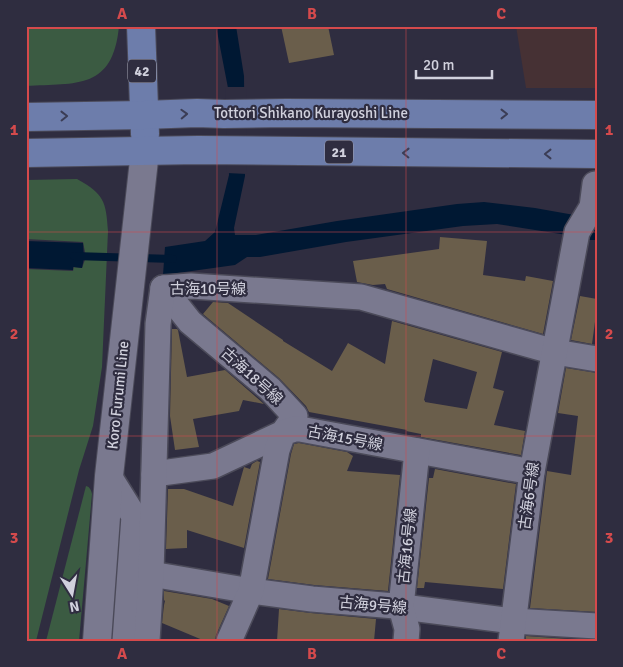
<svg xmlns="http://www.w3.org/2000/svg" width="623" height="667" viewBox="0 0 623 667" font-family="Signika,'Noto Sans JP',sans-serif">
  <rect width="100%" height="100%" fill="#2f2d40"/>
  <path fill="#463134" d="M516,26H597V88H526Z"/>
  <g fill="#3b5b42">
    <path d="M26,26H119C113,90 77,83 26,86Z"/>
    <path d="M77,179C104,194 106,201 108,231L102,367L93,426L79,470L36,641H26V269L73,271L74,267L82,268L86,257L83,242L26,239V180Z"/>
    <path d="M86,486C90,487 91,490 92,494L79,641H46Z"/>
  </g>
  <g fill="#001833">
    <path d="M216,26H236L244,76L245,176L234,228L235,235H256L337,221L457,204L484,202L535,208L580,216H597V240H587L567,235L497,224L463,226L346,242L260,257H247L235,265L163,275L165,247L205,241L215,232L229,175L228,88Z"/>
    <path d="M26,241L83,243L84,258L82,268L73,267V270L26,268Z"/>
  </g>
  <path fill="#2f2d40" d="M225,87H246L247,174L227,173Z"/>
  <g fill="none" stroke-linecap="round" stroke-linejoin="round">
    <path stroke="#001833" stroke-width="8" d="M74,256L173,259"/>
  </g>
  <g fill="#6a5e4b" fill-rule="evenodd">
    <path d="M281,26H328L334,55L289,63Z"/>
    <path d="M440,237L487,241L483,275L525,281L526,276L553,281L543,334L387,289L385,284L373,285L357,282L353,261L439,249Z"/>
    <path d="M580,296L597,299V307L592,344L571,340Z"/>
    <path d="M213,302L228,303L283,340V341L332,371L348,343L385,364L392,321L502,352L493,388L504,391L494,425L525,431L521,455L421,437V434L406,431L407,430L309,412L306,406L279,378L203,314ZM433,359L477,372L467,409L425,402V401L424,400Z"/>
    <path d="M172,329H177L178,330L187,377L225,370L264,404L243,400L239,411L193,419L199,447L175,450L170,416Z"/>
    <path d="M566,368L597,373V612L530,608L547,471L571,475L578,416L558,413Z"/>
    <path d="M299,443L347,452L353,456L347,471L400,475L388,591L314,585L268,579L291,454L294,444Z"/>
    <path d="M257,461L260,462L244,548L187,530V548L166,549L168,489H184L233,506L244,467L250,469L252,464Z"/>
    <path d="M435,469L516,484L503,589L425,582L424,588H417L429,478H433Z"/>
    <path d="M164,591L212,599L229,606L216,635L215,641H205L162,623L164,605L165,601L164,600Z"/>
    <path d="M279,609L311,613L376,619L374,641H277Z"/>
    <path d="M526,636L582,640V641H526Z"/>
  </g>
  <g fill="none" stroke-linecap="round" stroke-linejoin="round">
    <defs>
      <g id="minor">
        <path d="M154,474L213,466L283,433L295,416L270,389L190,322L163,288"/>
        <path d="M109,476L134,516L125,641"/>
        <path d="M151,574L251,591L312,599L395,606L513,621L597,626"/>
        <path d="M147,641L151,574L158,324L163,288L191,286L361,297L555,352L597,359"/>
        <path d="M229,641L251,591L277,450L283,433L295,429H300L532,472"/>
        <path d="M406,641L407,629L401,607L417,451"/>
        <path d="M511,641L532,472L577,232L592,207L595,184"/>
      </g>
      <path id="secondary" d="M97,641L109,476L145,151"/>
      <g id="primary">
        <path d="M141,26L145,134"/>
        <path d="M26,117L144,115L197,113L224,114L286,113L597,115"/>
        <path d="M26,153L198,150L597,154"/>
      </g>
    </defs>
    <use href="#minor" stroke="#4b4a59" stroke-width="28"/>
    <use href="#secondary" stroke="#4b4a59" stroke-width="30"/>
    <use href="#primary" stroke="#4b4a59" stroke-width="30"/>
    <use href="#minor" stroke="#7a798f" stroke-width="25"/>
    <use href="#secondary" stroke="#7a798f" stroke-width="28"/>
    <use href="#primary" stroke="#6d7dab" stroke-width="28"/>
  </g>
  <defs><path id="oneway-chevron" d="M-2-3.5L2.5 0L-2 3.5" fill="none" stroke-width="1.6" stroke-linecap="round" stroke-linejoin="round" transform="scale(1.25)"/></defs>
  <g stroke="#3b3d55">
    <use href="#oneway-chevron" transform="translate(184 114) rotate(-2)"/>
    <use href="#oneway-chevron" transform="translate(504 114)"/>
    <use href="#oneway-chevron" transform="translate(64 116) rotate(-1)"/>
    <use href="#oneway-chevron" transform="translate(406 153) rotate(-179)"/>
    <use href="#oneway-chevron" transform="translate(548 154) rotate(-180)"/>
  </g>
  <path fill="none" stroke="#d54a4c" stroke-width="1" stroke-opacity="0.55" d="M217,26V641M406,26V641M26,232H597M26,436H597"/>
  <g text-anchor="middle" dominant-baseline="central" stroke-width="4.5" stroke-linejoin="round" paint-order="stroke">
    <g fill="#2f2d40" stroke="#a0a0ae" stroke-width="1">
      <rect x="128" y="59.5" width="28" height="23" rx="4"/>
      <rect x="325" y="140.5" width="28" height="23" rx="4"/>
    </g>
    <g font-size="14" font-weight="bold" fill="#d1d1dd">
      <text x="142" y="71">42</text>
      <text x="339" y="152">21</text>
    </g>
    <g font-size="15" fill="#d1d1dd" stroke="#2f2d40">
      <text x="311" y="113">Tottori Shikano Kurayoshi Line</text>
      <text x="208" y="289">古海10号線</text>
      <text transform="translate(252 376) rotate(42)">古海18号線</text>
      <text transform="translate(118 395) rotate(-84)">Koro Furumi Line</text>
      <text transform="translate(345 438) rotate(11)">古海15号線</text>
      <text transform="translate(529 496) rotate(-82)">古海6号線</text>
      <text transform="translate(407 546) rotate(-84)">古海16号線</text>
      <text transform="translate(373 605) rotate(5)">古海9号線</text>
    </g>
  </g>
  <rect width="623" height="667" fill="none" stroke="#2f2d40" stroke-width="55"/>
  <g transform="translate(72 594) rotate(169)" stroke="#2f2d40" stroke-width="4" paint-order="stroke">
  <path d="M0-4L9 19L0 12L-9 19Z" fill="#d1d1dd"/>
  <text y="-8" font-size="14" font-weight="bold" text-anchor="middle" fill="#d1d1dd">N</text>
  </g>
  <path d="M416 70v8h76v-8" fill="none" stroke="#d1d1dd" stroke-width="2.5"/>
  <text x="423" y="70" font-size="15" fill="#d1d1dd" stroke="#2f2d40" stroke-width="4" paint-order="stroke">20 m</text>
  <rect x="28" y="28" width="568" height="612" fill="none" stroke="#d54a4c" stroke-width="2"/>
  <g font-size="16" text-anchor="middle" font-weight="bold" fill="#d54a4c">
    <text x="122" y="19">A</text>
    <text x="312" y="19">B</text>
    <text x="501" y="19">C</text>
    <text x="14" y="135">1</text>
    <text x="609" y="135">1</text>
    <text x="14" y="339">2</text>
    <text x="609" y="339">2</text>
    <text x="14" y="543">3</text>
    <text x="609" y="543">3</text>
    <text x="122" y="659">A</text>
    <text x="312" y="659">B</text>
    <text x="501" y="659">C</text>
  </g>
</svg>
